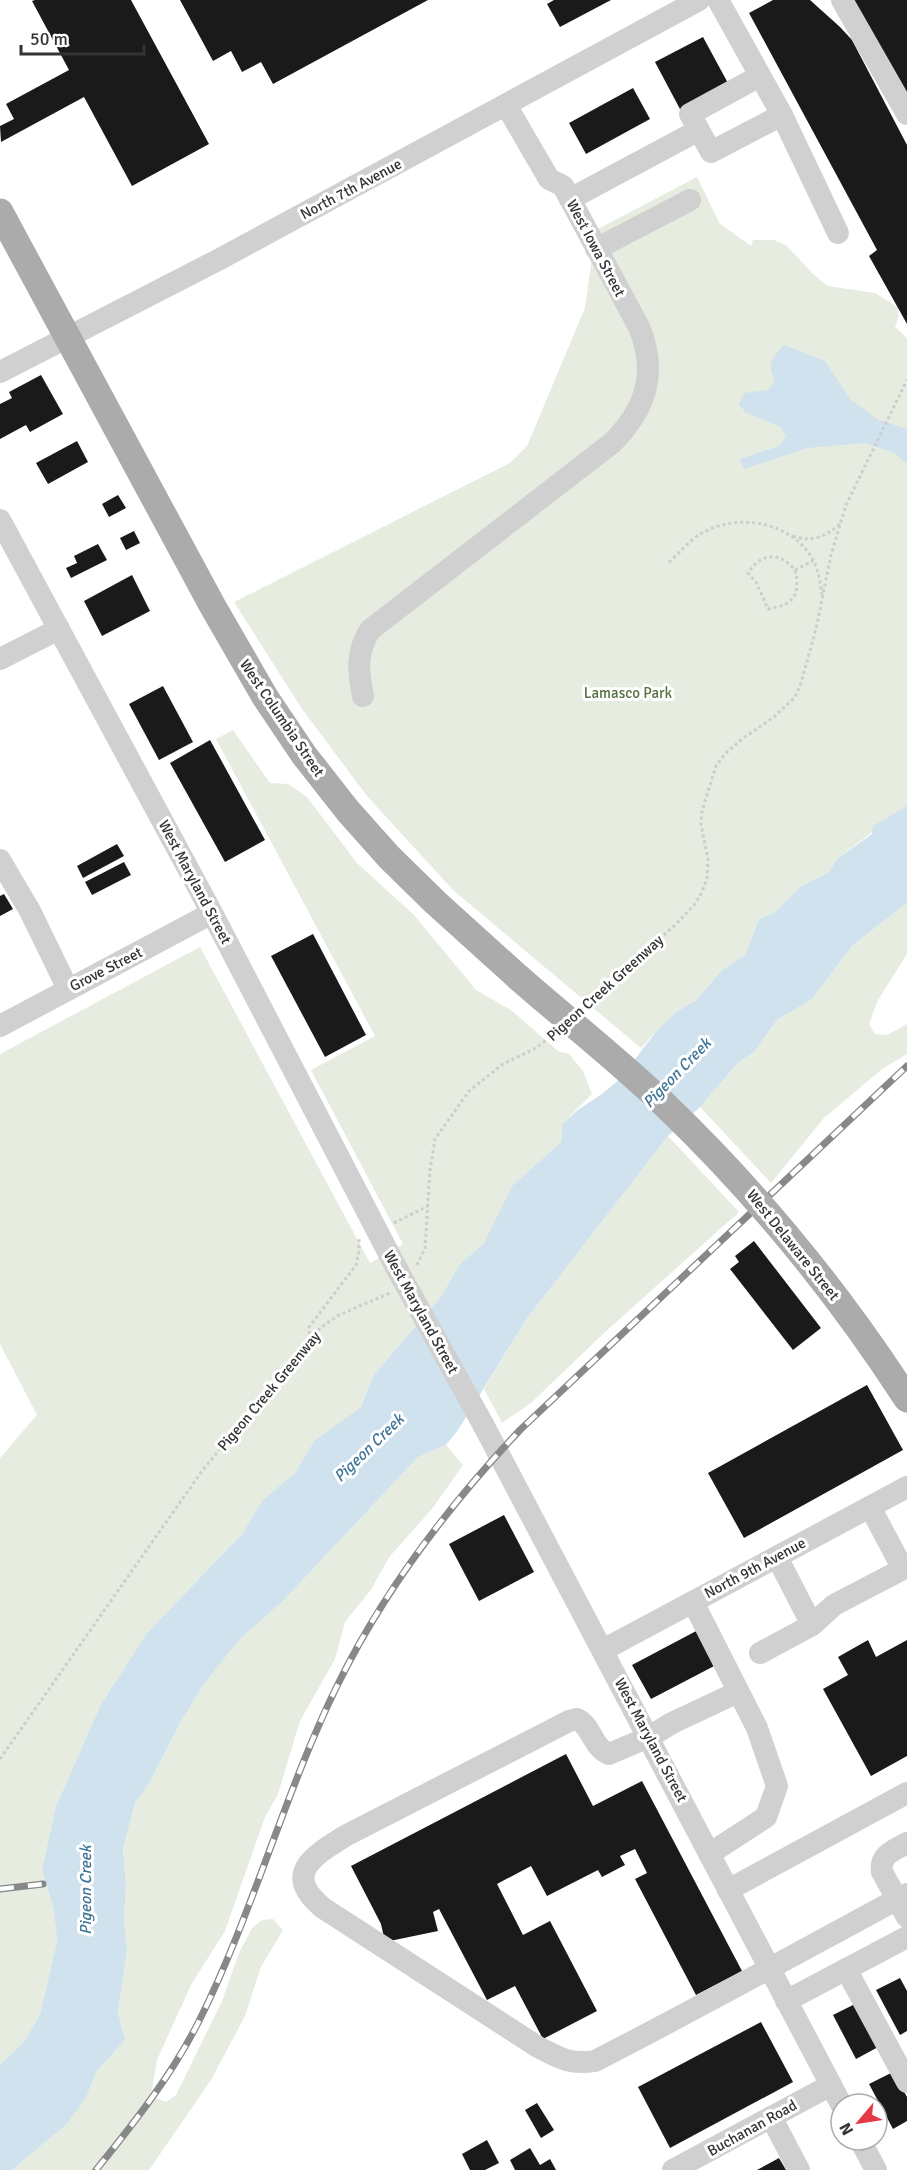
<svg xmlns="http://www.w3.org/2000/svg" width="907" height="2170" viewBox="0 0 907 2170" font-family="Signika,sans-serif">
  <rect width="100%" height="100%" fill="#fff"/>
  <g fill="#e6ecdf">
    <path d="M697,177L720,224L751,246L753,240H774L787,246L813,274L828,286L875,293L898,307L899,316L895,327L907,338V806L837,859L829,872L800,887L774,913L759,919L745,955L722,970L695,1001L676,1012L657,1030L641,1048L453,890L367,796L302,709L234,602L510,463L527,446L585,308L596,230Z"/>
    <path d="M233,730L270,783L288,784L307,797L357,863L414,915L476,990L511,1010L558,1051L569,1054L583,1071L592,1094L562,1124V1141L512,1186L483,1244L460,1264L440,1298L373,1376L361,1407L314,1441L295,1473L264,1500L242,1534L147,1633L101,1704L56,1806L42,1869L54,1911L57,1941L40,2015L23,2043L0,2065V1458L37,1415L0,1344V1054L200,947L370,1263L403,1244L311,1070L375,1036L216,739Z"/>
    <path d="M907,903V954L878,1000L869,1024L875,1034L887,1035L907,1024V1054L882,1069L824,1118L771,1183L700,1107L738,1063L754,1052L777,1020L812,999L853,945Z"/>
    <path d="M668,1136L739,1212L604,1333L531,1403L502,1423L484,1389L528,1317Z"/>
    <path d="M446,1445L463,1465L432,1509L390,1556L370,1591L345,1622L335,1659L300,1721L278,1794L265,1817L225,1931L191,1985L157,2060L151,2096L166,2102L176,2095L222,2001L239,1953L252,1928L262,1920L273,1919L283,1930L261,1967L245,2016L211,2080L149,2170H12L67,2124L86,2098L96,2072L125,2040L118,2012L127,1951L124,1919L126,1885L123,1849L135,1803L148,1785L179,1725L202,1687L239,1640L282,1602L418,1457Z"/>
  </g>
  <g fill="#cfe2ee">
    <path d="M784,345L825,361L850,399L878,420L907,429V464L894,453L865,443L807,448L744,469L740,459L779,446L786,437L781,427L746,413L739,404L744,393L768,390L775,381C766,363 772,359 784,345Z"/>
    <path d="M907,806V903L853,945L812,999L777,1020L754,1052L738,1063L700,1107L668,1136L528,1317L458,1430L446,1445L418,1457L282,1602L239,1640L202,1687L179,1725L148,1785L135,1803L123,1849L126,1885L124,1919L127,1951L118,2012L125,2040L96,2072L86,2098L67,2124L12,2170H0V2065L23,2043L40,2015L57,1941L54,1911L42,1869L56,1806L101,1704L147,1633L242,1534L263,1500L295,1473L314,1441L361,1407L373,1376L440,1298L460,1264L483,1244L512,1186L562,1141V1124L579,1109L602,1094L621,1078L657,1030L676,1012L695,1001L722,970L745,955L759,919L774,913L800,887L829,872L837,859L872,834L873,826Z"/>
  </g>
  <g fill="#1a1a1a">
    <path d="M35,0H131L209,144L132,186L84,97L1,142L0,126L14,119L6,104L69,70L32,1Z"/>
    <path d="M180,0H428L273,84L261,62L242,72L231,51L213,61Z"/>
    <path d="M554,0H611L560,27L547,4Z"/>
    <path d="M773,0H810L840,27L852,40L907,145V324L869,256L877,250L749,13Z"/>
    <path d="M853,0H907V104Z"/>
    <path d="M703,37L729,85L681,111L655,62Z"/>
    <path d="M633,88L650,119L586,154L569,123Z"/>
    <path d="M41,375L63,414L30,432L26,425L0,439V404L12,398L9,392Z"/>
    <path d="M77,441L88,462L48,484L36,463Z"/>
    <path d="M118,495L126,508L109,517L102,504Z"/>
    <path d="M134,531L140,543L126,550L120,538Z"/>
    <path d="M98,544L107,560L71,578L66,568L77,563L74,556Z"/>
    <path d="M132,575L150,611L102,636L84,601Z"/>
    <path d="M163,686L193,742L159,760L129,704Z"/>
    <path d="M210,740L265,840L225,862L170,763Z"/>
    <path d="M117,844L124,856L83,878L77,866Z"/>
    <path d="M124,862L131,875L92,895L85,882Z"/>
    <path d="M4,894L13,909L0,916V896Z"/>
    <path d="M313,934L366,1035L325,1057L271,956Z"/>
    <path d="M754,1241L821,1328L793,1350L730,1269L739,1262L735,1256Z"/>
    <path d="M867,1385L903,1450L744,1538L708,1473Z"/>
    <path d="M504,1515L534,1572L479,1601L449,1544Z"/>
    <path d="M700,1629L718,1664L651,1699L632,1665Z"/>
    <path d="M868,1640L876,1657L907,1640V1756L871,1776L823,1689L848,1675L838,1657Z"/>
    <path d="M566,1754L593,1806L642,1781L742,1971L696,1995L635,1879L647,1873L635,1849L620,1856L625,1865L602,1877L598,1870L547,1896L531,1866L497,1884L523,1935L550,1921L597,2011L543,2039L515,1986L487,2000L439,1909L433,1912L438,1931L385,1942L381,1924L351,1866Z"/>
    <path d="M900,1978L907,1991V2031L900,2035L876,1990Z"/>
    <path d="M857,2003L880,2046L856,2059L833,2015Z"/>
    <path d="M761,2022L793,2082L670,2148L638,2087Z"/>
    <path d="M893,2072L907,2097V2121L893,2129L869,2084Z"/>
    <path d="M537,2103L554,2130L541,2138L525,2110Z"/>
    <path d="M487,2140L499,2163L485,2170H470L462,2154Z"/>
    <path d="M530,2148L540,2165L550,2159L556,2170H515L510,2160Z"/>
    <path d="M779,2158L786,2170H757Z"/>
  </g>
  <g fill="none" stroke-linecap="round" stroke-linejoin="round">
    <g stroke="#cdcdcd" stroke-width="3" stroke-dasharray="3 3" stroke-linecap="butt">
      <path d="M793,536C812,543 827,536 841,523"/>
      <path d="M669,562C680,553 691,538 704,532C737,514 785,521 808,552C818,565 820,580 822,595"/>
      <path d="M795,570C801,596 793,605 768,609L756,582L748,573C761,553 779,551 795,570L813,561"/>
      <path d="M584,1008L676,924L695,904L702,892L707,878L708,860L701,824L702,811L716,766L725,754L742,739L774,717L795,697L801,683L816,629L831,555L846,505L907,380"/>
      <path d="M394,1223L428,1206"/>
      <path d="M417,1265L425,1248L430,1170L435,1139L469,1091L503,1064L534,1049L555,1034"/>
      <path d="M310,1340L309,1327L356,1265L359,1251V1239"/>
      <path d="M0,1759L202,1471L320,1328L339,1315L390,1293"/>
    </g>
    <g stroke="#d0d0d0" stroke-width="22">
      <path d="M718,0L782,115L711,152L690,114L760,76"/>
      <path d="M842,0L907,114"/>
      <path d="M782,115L838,233"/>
      <path d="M570,199L699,130"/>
      <path d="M596,249L690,200"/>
      <path d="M0,372L218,260L699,0"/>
      <path d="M0,520L212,913L398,1271"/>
      <path d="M0,659L59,629"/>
      <path d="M363,696C358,671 356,652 370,630L612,443C646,409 658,373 639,327L563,186L549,179L506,105"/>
      <path d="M0,860L30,911L68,989"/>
      <path d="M0,1026L212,913"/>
      <path d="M484,1426L841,2104"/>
      <path d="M693,1602L757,1728L777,1786L766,1817L709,1854"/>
      <path d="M812,1625L834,1605L903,1569L870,1507"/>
      <path d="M603,1650L907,1487"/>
      <path d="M760,1653L812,1625L777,1557"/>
      <path d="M738,1692L672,1723L649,1737L609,1754C592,1747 592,1726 577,1719L569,1721L345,1836C313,1856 282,1874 323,1908L538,2047C559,2058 570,2065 595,2061C700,2007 803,1950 907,1894"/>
      <path d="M907,1843C894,1850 879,1855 882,1872L907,1917"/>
      <path d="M728,1890L907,1793"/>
      <path d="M846,1969L907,2082"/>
      <path d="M786,2001L907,1937"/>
      <path d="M771,2117L799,2170"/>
      <path d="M860,2140L876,2170"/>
      <path d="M673,2170L831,2085"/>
    </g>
    <path stroke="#ababab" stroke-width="27" d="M0,212L212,605L265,697L304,755L348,811L389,857L436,903L519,978"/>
    <defs>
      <g id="rail">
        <path d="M0,1889L43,1884"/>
        <path d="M96,2170C134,2123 172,2075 199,2021C253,1913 284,1794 337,1686C384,1590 448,1506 521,1429L907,1066"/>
      </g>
    </defs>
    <use href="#rail" stroke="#888" stroke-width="7"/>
    <use href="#rail" stroke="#fff" stroke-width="4.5" stroke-dasharray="14" stroke-linecap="butt"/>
    <path stroke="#d0d0d0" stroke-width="22" d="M398,1271L484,1426"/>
    <path stroke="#ababab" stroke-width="27" d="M519,978C567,1020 618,1060 664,1104C757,1193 837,1291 907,1399"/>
  </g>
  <g text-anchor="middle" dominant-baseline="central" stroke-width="6" stroke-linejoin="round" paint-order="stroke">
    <g font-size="15" fill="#333" stroke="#fff">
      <text transform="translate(351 189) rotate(-28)">North 7th Avenue</text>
      <text transform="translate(596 248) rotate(62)">West Iowa Street</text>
      <text transform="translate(282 718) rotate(56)">West Columbia Street</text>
      <text transform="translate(195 882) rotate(62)">West Maryland Street</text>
      <text transform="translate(106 969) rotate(-27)">Grove Street</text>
      <text transform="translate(605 988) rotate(-42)">Pigeon Creek Greenway</text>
      <text transform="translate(793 1245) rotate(51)">West Delaware Street</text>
      <text transform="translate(421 1312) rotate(61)">West Maryland Street</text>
      <text transform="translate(269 1391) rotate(-50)">Pigeon Creek Greenway</text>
      <text transform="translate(755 1568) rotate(-28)">North 9th Avenue</text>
      <text transform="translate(651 1740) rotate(62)">West Maryland Street</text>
      <text transform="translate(752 2128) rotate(-29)">Buchanan Road</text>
    </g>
    <g font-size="15" fill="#56703f" stroke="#fff">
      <text x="628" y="693">Lamasco Park</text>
    </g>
    <g font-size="16" font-style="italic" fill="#3f7597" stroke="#fff">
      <text transform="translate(677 1073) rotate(-46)">Pigeon Creek</text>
      <text transform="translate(369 1448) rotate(-44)">Pigeon Creek</text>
      <text transform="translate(86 1890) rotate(-90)">Pigeon Creek</text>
    </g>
  </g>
  <g transform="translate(859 2122) rotate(241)"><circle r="28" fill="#ffffff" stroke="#adadad" stroke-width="1.5"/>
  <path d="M0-4.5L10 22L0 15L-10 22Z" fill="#e63946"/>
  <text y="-9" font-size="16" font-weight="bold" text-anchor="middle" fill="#333333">N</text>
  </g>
  <path d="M21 45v9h123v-9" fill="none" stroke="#333333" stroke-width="3"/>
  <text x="30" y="45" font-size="18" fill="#333333" stroke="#ffffff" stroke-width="4.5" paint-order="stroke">50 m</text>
</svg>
